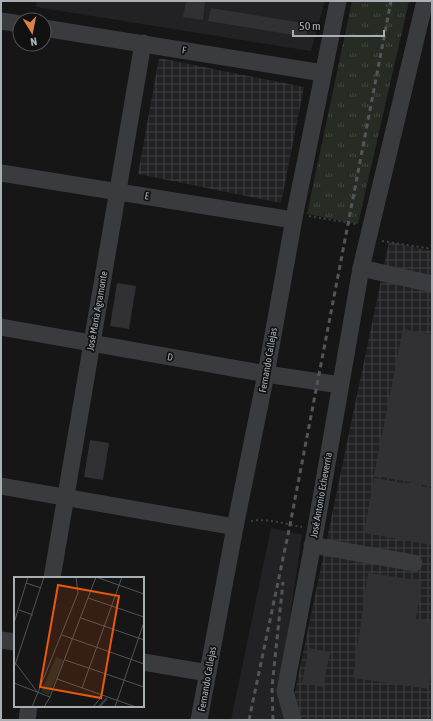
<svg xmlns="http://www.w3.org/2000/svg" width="433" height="721" viewBox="0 0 433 721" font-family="'Asap Condensed',sans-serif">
  <defs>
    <pattern id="industrial-grid" width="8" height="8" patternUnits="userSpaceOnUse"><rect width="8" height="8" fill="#222224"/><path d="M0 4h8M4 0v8" fill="none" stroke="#3f4042"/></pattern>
    <pattern id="grass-tufts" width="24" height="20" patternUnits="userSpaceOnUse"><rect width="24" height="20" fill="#262b24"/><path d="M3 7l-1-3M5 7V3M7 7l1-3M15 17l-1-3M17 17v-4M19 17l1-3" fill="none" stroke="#434742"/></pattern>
  </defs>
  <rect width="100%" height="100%" fill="#161617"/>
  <g fill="#222224">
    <path d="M37,1H325L311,51L36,7Z"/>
    <path d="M271,528L302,535L279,692L286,720H231Z"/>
  </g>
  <g fill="url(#industrial-grid)">
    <path d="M159,58L304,87L281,203L138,174Z"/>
    <path d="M389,242L432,251V720H301L294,696Z"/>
  </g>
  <path fill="url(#grass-tufts)" d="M352,1H409L358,224L307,214Z"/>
  <g fill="#313133">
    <path d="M186,1H205L203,20L183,17Z"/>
    <path d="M211,8L309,24L306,37L208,21Z"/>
    <path d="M117,283L136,286L129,329L110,326Z"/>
    <path d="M403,329L432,335V487L374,475Z"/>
    <path d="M90,440L109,443L103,480L84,477Z"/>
    <path d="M374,478L432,488V545L364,533Z"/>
    <path d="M368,573L422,581L416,619L432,621V666L429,689L353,678Z"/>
    <path d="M309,648L330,652L323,687L302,683Z"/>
  </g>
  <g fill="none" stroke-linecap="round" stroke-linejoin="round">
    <g stroke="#3d4043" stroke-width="2" stroke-dasharray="2 3" stroke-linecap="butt">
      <path d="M309,216L356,224"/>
      <path d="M382,241L432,249"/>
      <path d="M251,521C268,518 285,524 302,527"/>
    </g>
    <g stroke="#393b3e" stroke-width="17">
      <path d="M1,21L20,24"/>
      <path d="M44,28L323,73"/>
      <path d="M1,173L293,220"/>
      <path d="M361,268L432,284"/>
      <path d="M1,327L266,374L340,385"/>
      <path d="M1,486L235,527"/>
      <path d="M312,545L414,563"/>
      <path d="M52,578L143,43"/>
      <path d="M1,640L15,642"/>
      <path d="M143,662L208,673"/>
      <path d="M27,720L29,706"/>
      <path d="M199,720L235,527L266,374L295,213L338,1"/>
      <path d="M293,720L285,691L315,533L361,268L425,1"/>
    </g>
    <g stroke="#525658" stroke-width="3" stroke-dasharray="5 4" stroke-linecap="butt">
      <path d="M249,720L290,525L391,1"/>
      <path d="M273,720L272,687L283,582"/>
    </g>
  </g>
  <g text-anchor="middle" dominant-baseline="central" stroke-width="3.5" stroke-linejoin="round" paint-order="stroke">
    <g font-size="10" fill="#a9b0b5" stroke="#111112">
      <text transform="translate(184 50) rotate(9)">F</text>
      <text transform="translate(147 196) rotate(9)">E</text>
      <text transform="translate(97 311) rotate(-80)">José María Agramonte</text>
      <text transform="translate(170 357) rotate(10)">D</text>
      <text transform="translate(268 360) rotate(-80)">Fernando Callejas</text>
      <text transform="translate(321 495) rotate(-80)">José Antonio Echeverría</text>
      <text transform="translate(207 679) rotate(-80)">Fernando Callejas</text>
    </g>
  </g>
  <g transform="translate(14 577)">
    <rect width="130" height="130" fill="#161617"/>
    <path d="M42,80L49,83L35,118L27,115Z" fill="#262b24"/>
    <path fill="none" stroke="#344042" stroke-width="2" d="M85,130L93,121"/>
    <path fill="none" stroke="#515456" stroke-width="1" d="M82,0L130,17M12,6L27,11M74,21L130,40M5,33L19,38M67,41L130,63M0,46L14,0M48,58L130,87M51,83L130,110M0,84L24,116M0,91L30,0M43,102L122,130M0,106L36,120M68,111L108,0M18,130L64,16L62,0M30,130L36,120L82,0M79,130L89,118M101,130L130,45"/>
    <path fill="#e8590c" fill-opacity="0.15" stroke="#e8590c" stroke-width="2" d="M44,8L105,19L87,121L26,110Z"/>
    <rect width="130" height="130" fill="none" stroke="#a9b0b5" stroke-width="2"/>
  </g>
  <rect width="433" height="721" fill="none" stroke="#a9b0b5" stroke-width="4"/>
  <g transform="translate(32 32) rotate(170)"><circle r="19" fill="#111112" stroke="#4e5153"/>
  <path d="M0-3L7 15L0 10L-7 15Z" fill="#db814a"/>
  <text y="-6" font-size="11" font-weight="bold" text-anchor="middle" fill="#a9b0b5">N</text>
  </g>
  <path d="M293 30v6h91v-6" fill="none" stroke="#a9b0b5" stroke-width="2"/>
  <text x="299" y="30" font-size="12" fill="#a9b0b5" stroke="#111112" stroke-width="3" paint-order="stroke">50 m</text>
</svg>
